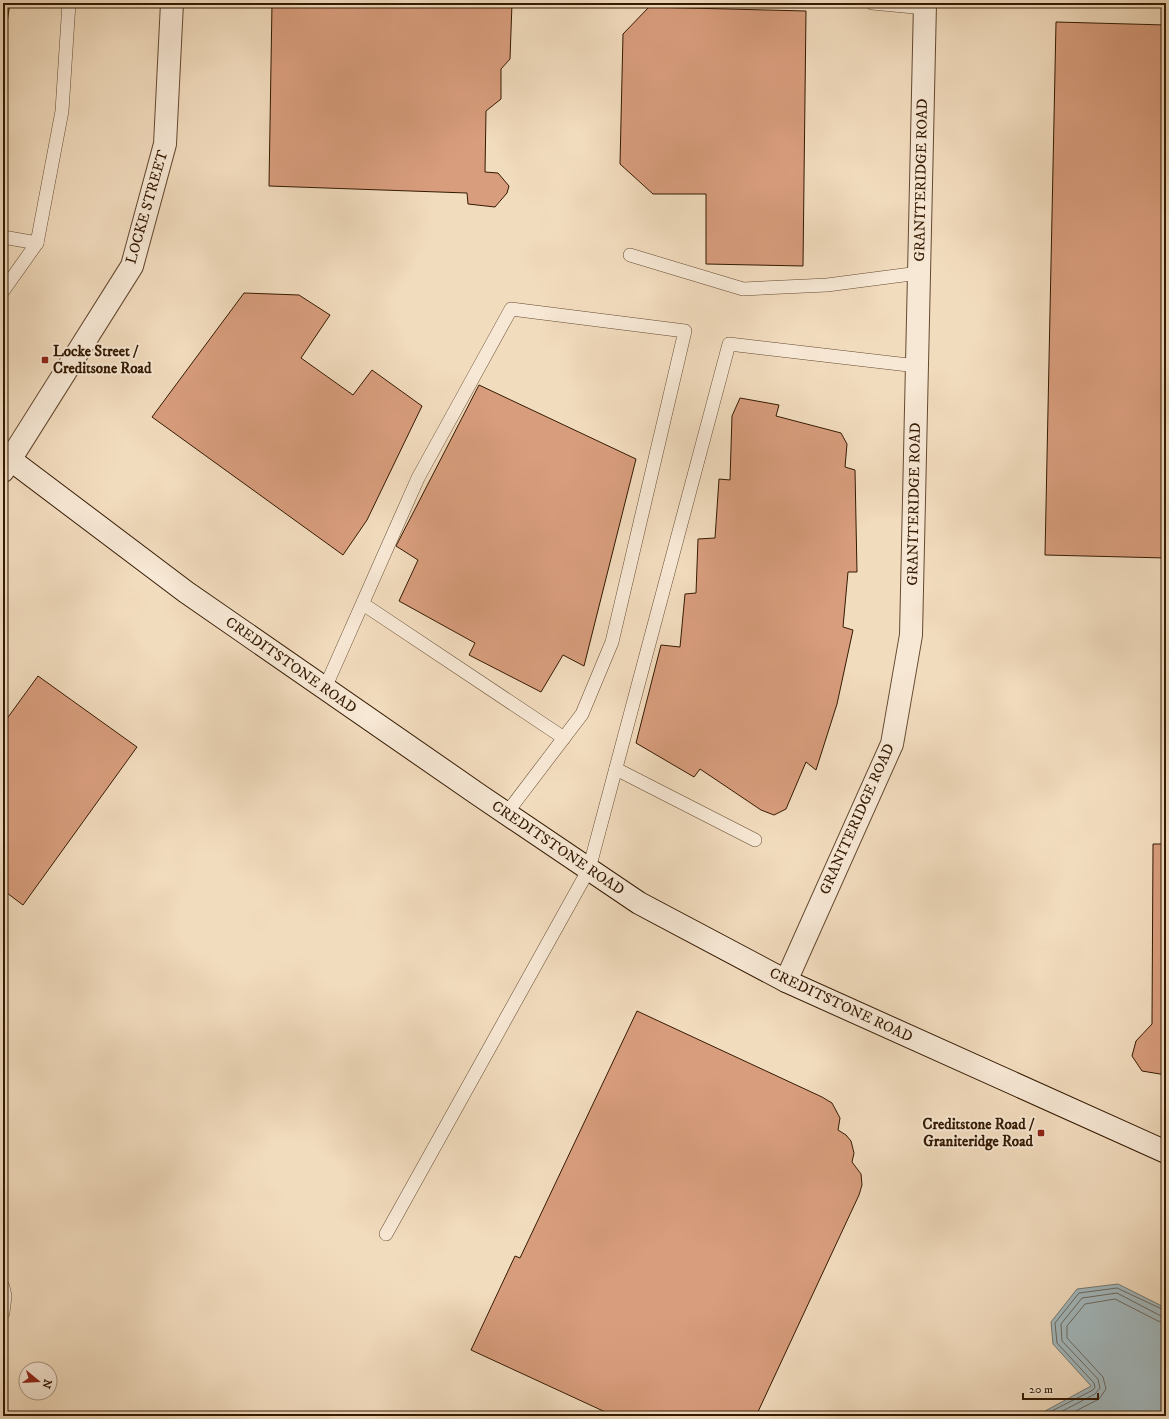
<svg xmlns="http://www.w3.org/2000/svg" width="1169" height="1419" viewBox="0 0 1169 1419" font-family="'IM FELL DW Pica',serif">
  <rect width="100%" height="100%" fill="#f2dcbe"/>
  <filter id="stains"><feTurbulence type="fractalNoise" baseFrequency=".005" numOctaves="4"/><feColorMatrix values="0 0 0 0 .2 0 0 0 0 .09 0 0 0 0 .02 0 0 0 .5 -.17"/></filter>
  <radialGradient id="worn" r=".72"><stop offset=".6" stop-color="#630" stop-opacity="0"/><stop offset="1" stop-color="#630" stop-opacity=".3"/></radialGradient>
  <path fill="#a2b8bd" stroke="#767972" d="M1118,1284L1166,1308V1416H1036L1091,1386L1053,1344L1051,1322L1077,1289Z"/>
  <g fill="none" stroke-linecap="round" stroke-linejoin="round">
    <g stroke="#6b6960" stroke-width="1">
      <path d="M1042,1416L1093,1390L1095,1387L1094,1383L1057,1343L1055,1323L1079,1293L1117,1288L1166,1311"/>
      <path d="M1053,1416L1095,1394L1100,1388L1098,1379L1062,1341L1061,1324L1082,1298L1117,1293L1161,1316L1166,1317"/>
      <path d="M1066,1416L1099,1399L1106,1389L1103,1377L1067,1338V1326L1085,1304L1115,1299L1158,1321L1166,1323"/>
    </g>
  </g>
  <g fill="#d89d7d" stroke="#341a02">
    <path d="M3,3H10L3,48Z"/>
    <path d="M272,3H512L510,59L501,69V99L486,111L485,172L498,173L509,186L507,193L495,207L468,204L467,193L269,186Z"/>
    <path d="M649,7L806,11L803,266L706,264V194H653L620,164L623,34Z"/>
    <path d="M1056,22L1166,25V558L1045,555Z"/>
    <path d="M244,293L299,295L330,315L301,358L353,395L372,370L422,406L367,520L343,555L152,417Z"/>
    <path d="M479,385L636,459L584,666L563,655L541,692L469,655L475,643L399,601L418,560L396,546Z"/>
    <path d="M740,398L779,405L776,416L841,433L847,444L845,467L855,470L857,572H848L843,627L853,630L837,704L816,770L806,762L786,809L774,815L761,810L700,769L694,777L636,743L661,645L680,647L685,594L696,593L698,539L715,538L719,479L730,480L732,416Z"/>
    <path d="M38,676L137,747L23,905L3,890V724Z"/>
    <path d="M1153,844H1166V1075L1142,1071L1132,1056L1136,1041L1152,1024Z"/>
    <path d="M637,1011L822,1097L832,1103L840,1118L838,1130L846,1135L851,1141L854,1153L852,1162L861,1174L862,1185L859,1195L756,1416H614L471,1350L515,1256L520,1258Z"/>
  </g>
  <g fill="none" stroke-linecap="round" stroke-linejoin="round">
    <defs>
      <g id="lane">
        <path d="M872,3L925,8"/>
        <path d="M3,237L37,243"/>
        <path d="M630,255L743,289L827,285L919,273"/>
        <path d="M3,291L37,243L62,111L69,3"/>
        <path d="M363,604L564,738"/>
        <path d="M325,688L418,478L511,309L685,331L612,642L582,714L506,814"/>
        <path d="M616,769L755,840"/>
        <path d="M386,1234L589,869L729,344L917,366"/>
        <path d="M3,1287L5,1296L3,1313"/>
      </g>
      <g id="street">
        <path d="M3,471L132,266L165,144L172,3"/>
        <path d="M786,981L892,744L911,635L925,3"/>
      </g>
      <path id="secondary" d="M3,454L186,592L479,795L639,903L786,981L1166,1152"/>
    </defs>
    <use href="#lane" stroke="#644a31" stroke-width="14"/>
    <use href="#street" stroke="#644a31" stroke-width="24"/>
    <use href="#secondary" stroke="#341a02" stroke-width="24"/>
    <use href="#lane" stroke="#f7e8d5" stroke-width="13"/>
    <use href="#street" stroke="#f7e8d5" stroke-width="22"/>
    <use href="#secondary" stroke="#f7e8d5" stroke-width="22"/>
  </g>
  <g fill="#8f2418" stroke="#f7e8d5" stroke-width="1.5">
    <rect x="41" y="356" width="8" height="8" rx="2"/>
    <rect x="1037" y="1129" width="8" height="8" rx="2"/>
  </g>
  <g text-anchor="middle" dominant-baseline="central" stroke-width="4" stroke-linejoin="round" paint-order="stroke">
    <g font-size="15" fill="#341a02" stroke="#f7e8d5">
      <text transform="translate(921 180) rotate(-89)">GRANITERIDGE ROAD</text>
      <text transform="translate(147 207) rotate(-74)">LOCKE STREET</text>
      <text transform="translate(914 504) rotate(-89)">GRANITERIDGE ROAD</text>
      <text transform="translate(291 665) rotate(35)">CREDITSTONE ROAD</text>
      <text transform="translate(857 819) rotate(-66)">GRANITERIDGE ROAD</text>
      <text transform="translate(558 848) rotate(34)">CREDITSTONE ROAD</text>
      <text transform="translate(841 1005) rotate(25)">CREDITSTONE ROAD</text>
    </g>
    <g font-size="15" font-weight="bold" fill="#341a02" stroke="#f7e8d5" text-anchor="start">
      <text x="53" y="351">Locke Street /<tspan x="53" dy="17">Creditsone Road</tspan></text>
      <text x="1033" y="1124" text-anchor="end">Creditstone Road /<tspan x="1033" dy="17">Graniteridge Road</tspan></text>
    </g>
  </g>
  <rect width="1169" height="1419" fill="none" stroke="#f2dcbe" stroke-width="16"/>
  <rect x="4" y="4" width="1161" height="1411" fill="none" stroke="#341a02" stroke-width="2"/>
  <rect x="8" y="8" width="1153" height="1403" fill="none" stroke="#341a02"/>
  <g transform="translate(38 1381) rotate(108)"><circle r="19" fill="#f7e8d5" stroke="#a99681"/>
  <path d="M0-3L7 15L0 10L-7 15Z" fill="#8f2418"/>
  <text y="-6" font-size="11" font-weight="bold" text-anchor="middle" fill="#341a02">N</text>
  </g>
  <path d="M1023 1393v6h75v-6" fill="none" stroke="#341a02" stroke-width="2"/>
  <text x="1029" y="1393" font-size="12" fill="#341a02" stroke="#f7e8d5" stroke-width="3" paint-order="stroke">20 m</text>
  <rect width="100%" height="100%" filter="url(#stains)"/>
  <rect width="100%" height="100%" fill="url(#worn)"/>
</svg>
